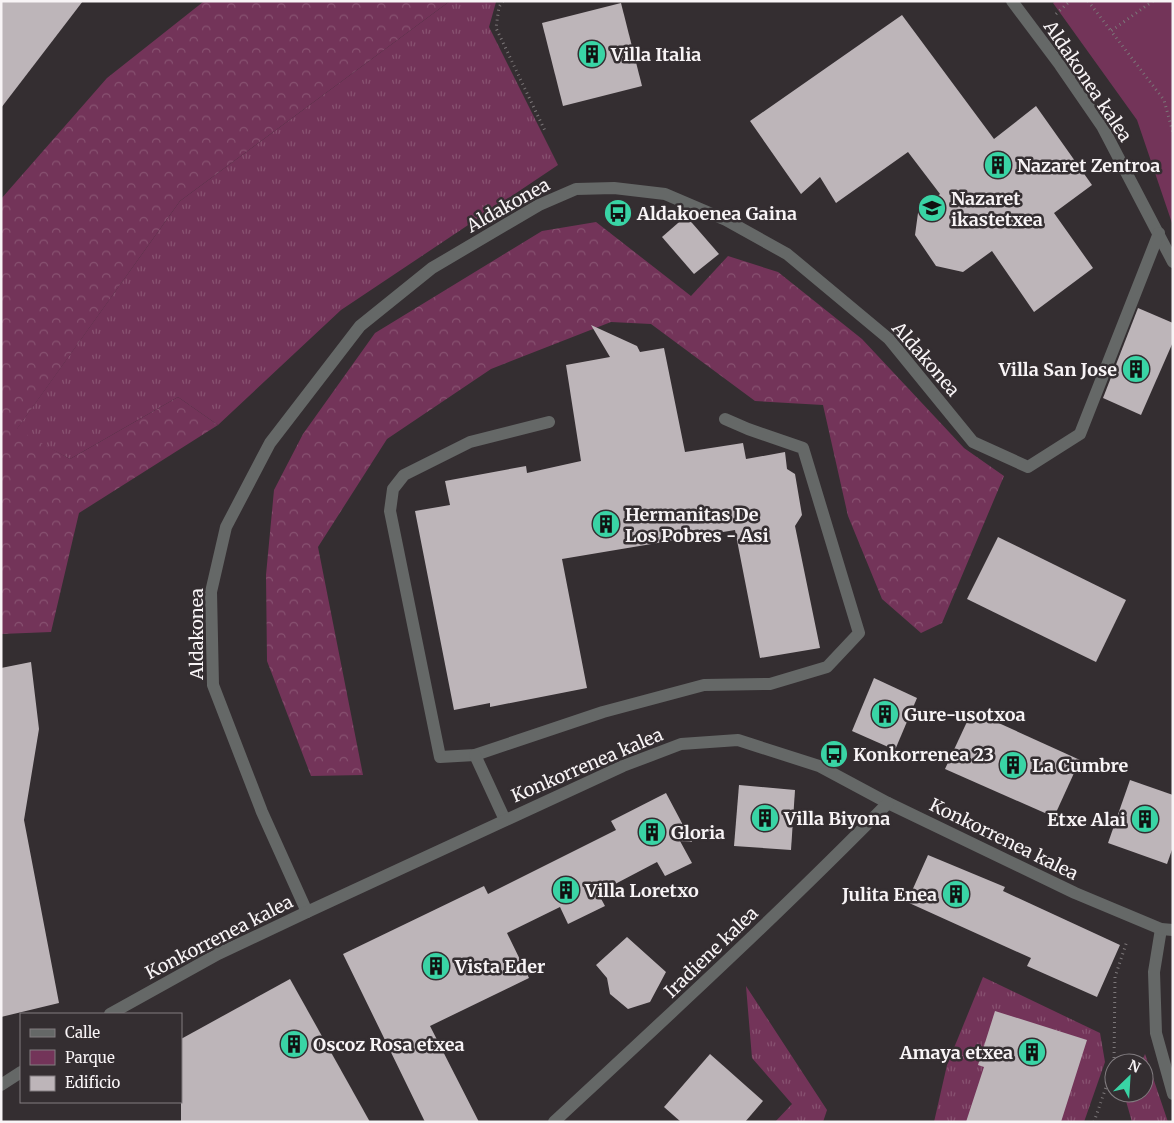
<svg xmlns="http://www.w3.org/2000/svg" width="1174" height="1123" viewBox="0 0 1174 1123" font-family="Merriweather,serif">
  <defs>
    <pattern id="grass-tufts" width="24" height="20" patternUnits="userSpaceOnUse" patternTransform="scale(1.25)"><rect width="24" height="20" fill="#733459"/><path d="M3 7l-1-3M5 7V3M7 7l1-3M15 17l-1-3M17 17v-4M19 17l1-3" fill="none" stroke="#885271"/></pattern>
    <pattern id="forest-crowns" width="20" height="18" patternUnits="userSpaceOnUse" patternTransform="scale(1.25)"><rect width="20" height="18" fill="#733459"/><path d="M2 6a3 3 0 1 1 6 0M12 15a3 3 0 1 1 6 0" fill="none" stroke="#885271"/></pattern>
  </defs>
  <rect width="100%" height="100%" fill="#342e31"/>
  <g fill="url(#grass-tufts)">
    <path d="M450,1H500L496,2L489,27L558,165L341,310L218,425L178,397L70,459L16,430L180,201Z"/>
    <path d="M983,977L1100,1033L1105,1062L1084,1122H934L947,1065Z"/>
    <path d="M746,986L827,1110L823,1122H775L792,1104L752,1058Z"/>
    <path d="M1145,1054L1168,1122H1132L1126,1101L1129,1093H1144V1063H1141Z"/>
  </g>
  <g fill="url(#forest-crowns)">
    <path d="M290,1H450L180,201L17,429L70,459L178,397L218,425L79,513L51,632L1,634V199L107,78L203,2Z"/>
    <path d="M596,222L691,296L728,256L778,272L862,339L964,448L1004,476L942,623L921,633L882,599L848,516L823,405L755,401L651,324L611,322L491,369L387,439L318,547L363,775L311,776L267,661L266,575L274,490L303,434L375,333L542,231Z"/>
  </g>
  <path fill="#733459" d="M1056,1H1173V226L1137,120L1053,3Z"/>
  <g fill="#bdb5b9">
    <path d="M1,1H83L1,108Z"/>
    <path d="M621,3L642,86L563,106L542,23Z"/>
    <path d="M902,15L994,139L1036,106L1092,185L1054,213L1093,268L1034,312L992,251L963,272L936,266L915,235L918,213L940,194L908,152L836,203L820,177L801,194L750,121Z"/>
    <path d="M686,216L719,254L694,274L662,237Z"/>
    <path d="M1138,308L1173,323V342L1141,415L1103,398Z"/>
    <path d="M591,325L637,346L640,352L664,348L685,452L743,443L746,459L785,452L787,469L795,474L802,515L795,526L820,648L760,658L735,530L562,559L587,688L490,707V703L454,710L415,511L450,505L445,481L526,466L527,473L581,461L566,365L610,357Z"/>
    <path d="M998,537L1126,600L1096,662L967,599Z"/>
    <path d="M31,662L39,729L24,820L59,1003L1,1017V668Z"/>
    <path d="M874,678L917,698L895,750L852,731Z"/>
    <path d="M972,711L1080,760L1054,817L945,769Z"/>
    <path d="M1130,780L1173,795V847L1167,864L1108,843Z"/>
    <path d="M739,785L795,790L791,850L734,846Z"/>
    <path d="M666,793L692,842L680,841L692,863L665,876L657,862L598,893L605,906L568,924L560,907L507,933L529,978L430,1026L479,1122H425L343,954L484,886L488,894L616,830L611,821Z"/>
    <path d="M928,855L1005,887L1003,891L1120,945L1097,997L1027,966L1031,958L907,902Z"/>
    <path d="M627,937L666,972L650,1002L628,1009L610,994L607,978L596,965Z"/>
    <path d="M290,979L370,1122H181V1039Z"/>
    <path d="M995,1011L1087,1040L1061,1122H966L984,1067L978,1065Z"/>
    <path d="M710,1054L763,1101L745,1122H681L664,1107Z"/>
  </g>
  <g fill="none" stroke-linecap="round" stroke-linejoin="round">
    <g stroke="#7b7678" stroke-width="3" stroke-dasharray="1 4" stroke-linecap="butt">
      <path d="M503,1L499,7L496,28L546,133"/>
      <path d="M1088,1L1111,31"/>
      <path d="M1153,1L1111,31L1164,100L1173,133"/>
      <path d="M1056,14L1070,1"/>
      <path d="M1114,1063L1115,977L1127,941"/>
      <path d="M1094,1122L1114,1064"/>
    </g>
    <g stroke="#656867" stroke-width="12">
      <path d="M549,422L470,442L404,475L393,489L390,511L440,757L475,755L603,712L704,685L770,684L827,667L859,633L803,448L748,429L725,419"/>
      <path d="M475,755L505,820"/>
    </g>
    <g stroke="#656867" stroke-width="12">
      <path d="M1012,1L1060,65L1102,126L1173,262"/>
      <path d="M307,912L262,812L213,685L211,592L226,527L270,443L360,326L432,268L539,205L576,189L614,188L665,194L726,220L787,254L889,339L973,442L1028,467L1080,434L1159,233"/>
      <path d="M1161,929L1154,972L1156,1033L1173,1094"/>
      <path d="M110,1014L218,954L307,912L623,766L681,744L738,740L819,766L888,803L1075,893L1161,929L1173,930"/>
      <path d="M1,1085L21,1072"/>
      <path d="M554,1122C667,1017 780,913 888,803"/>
    </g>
  </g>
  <defs>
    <symbol id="building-disc" viewBox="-11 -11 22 22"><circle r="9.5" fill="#39d4a5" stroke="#342e31"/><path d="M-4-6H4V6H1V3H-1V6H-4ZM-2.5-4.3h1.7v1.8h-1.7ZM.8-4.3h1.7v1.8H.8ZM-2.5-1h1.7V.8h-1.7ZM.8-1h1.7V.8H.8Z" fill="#111"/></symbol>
    <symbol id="school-disc" viewBox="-11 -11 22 22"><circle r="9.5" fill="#39d4a5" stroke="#342e31"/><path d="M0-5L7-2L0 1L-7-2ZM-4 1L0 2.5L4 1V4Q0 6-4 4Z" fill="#111"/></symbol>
    <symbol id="bus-disc" viewBox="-11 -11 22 22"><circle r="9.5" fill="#39d4a5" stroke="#342e31"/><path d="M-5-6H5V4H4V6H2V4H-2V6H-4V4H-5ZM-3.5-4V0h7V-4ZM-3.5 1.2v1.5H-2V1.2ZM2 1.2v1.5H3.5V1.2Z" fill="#111"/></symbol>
  </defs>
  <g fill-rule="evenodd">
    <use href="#building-disc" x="576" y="38" width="32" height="32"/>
    <use href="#building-disc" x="982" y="149" width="32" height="32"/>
    <use href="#school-disc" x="916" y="192" width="32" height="32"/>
    <use href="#bus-disc" x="602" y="197" width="32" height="32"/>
    <use href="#building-disc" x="1120" y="353" width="32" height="32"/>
    <use href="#building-disc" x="590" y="508" width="32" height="32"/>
    <use href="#building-disc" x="869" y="698" width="32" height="32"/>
    <use href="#bus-disc" x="818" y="738" width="32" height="32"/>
    <use href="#building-disc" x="997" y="749" width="32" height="32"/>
    <use href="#building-disc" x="749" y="802" width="32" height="32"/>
    <use href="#building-disc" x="1129" y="803" width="32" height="32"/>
    <use href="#building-disc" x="636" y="816" width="32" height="32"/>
    <use href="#building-disc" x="550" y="874" width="32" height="32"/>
    <use href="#building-disc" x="940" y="878" width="32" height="32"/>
    <use href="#building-disc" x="420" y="950" width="32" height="32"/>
    <use href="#building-disc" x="278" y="1028" width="32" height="32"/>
    <use href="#building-disc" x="1016" y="1036" width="32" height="32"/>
  </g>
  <g text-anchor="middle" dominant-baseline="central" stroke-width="5" stroke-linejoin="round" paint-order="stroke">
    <g font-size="18" font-weight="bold" fill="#f8f4f6" stroke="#342e31" text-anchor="start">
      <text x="611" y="54">Villa Italia</text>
      <text x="1017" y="165">Nazaret Zentroa</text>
      <text x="951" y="198">Nazaret<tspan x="951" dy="21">ikastetxea</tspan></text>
      <text x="637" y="213">Aldakoenea Gaina</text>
      <text x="1117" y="369" text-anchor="end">Villa San Jose</text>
      <text x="625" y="514">Hermanitas De<tspan x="625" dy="21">Los Pobres - Asi</tspan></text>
      <text x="904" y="714">Gure-usotxoa</text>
      <text x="853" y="754">Konkorrenea 23</text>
      <text x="1032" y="765">La Cumbre</text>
      <text x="784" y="818">Villa Biyona</text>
      <text x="1126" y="819" text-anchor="end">Etxe Alai</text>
      <text x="671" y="832">Gloria</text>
      <text x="585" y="890">Villa Loretxo</text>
      <text x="937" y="894" text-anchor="end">Julita Enea</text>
      <text x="455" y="966">Vista Eder</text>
      <text x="313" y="1044">Oscoz Rosa etxea</text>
      <text x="1013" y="1052" text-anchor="end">Amaya etxea</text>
    </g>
    <g font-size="18" fill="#f8f4f6" stroke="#342e31">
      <text transform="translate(1088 81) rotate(56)">Aldakonea kalea</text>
      <text transform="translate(508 205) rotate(-29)">Aldakonea</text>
      <text transform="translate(926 359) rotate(49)">Aldakonea</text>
      <text transform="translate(196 634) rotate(-90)">Aldakonea</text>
      <text transform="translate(587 765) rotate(-23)">Konkorrenea kalea</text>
      <text transform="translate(1004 839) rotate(26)">Konkorrenea kalea</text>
      <text transform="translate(219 937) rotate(-27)">Konkorrenea kalea</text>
      <text transform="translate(711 952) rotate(-44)">Iradiene kalea</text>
    </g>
  </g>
  <rect width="1174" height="1123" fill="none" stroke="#f8f4f6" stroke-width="5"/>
  <rect x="20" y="1013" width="162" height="90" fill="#342e31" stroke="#827d80"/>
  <rect x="30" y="1029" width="25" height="8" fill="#656867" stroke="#827d80"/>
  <text x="65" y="1038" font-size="15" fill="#f8f4f6">Calle</text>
  <rect x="30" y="1050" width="25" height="15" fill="#733459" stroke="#827d80"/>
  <text x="65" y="1063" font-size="15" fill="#f8f4f6">Parque</text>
  <rect x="30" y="1076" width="25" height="15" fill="#bdb5b9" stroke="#827d80"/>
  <text x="65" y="1088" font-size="15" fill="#f8f4f6">Edificio</text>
  <g transform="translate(1129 1078) rotate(25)"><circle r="24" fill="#342e31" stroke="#827d80"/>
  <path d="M0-4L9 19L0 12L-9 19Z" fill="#39d4a5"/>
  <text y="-8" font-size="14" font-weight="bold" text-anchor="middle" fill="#f8f4f6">N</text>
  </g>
</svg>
